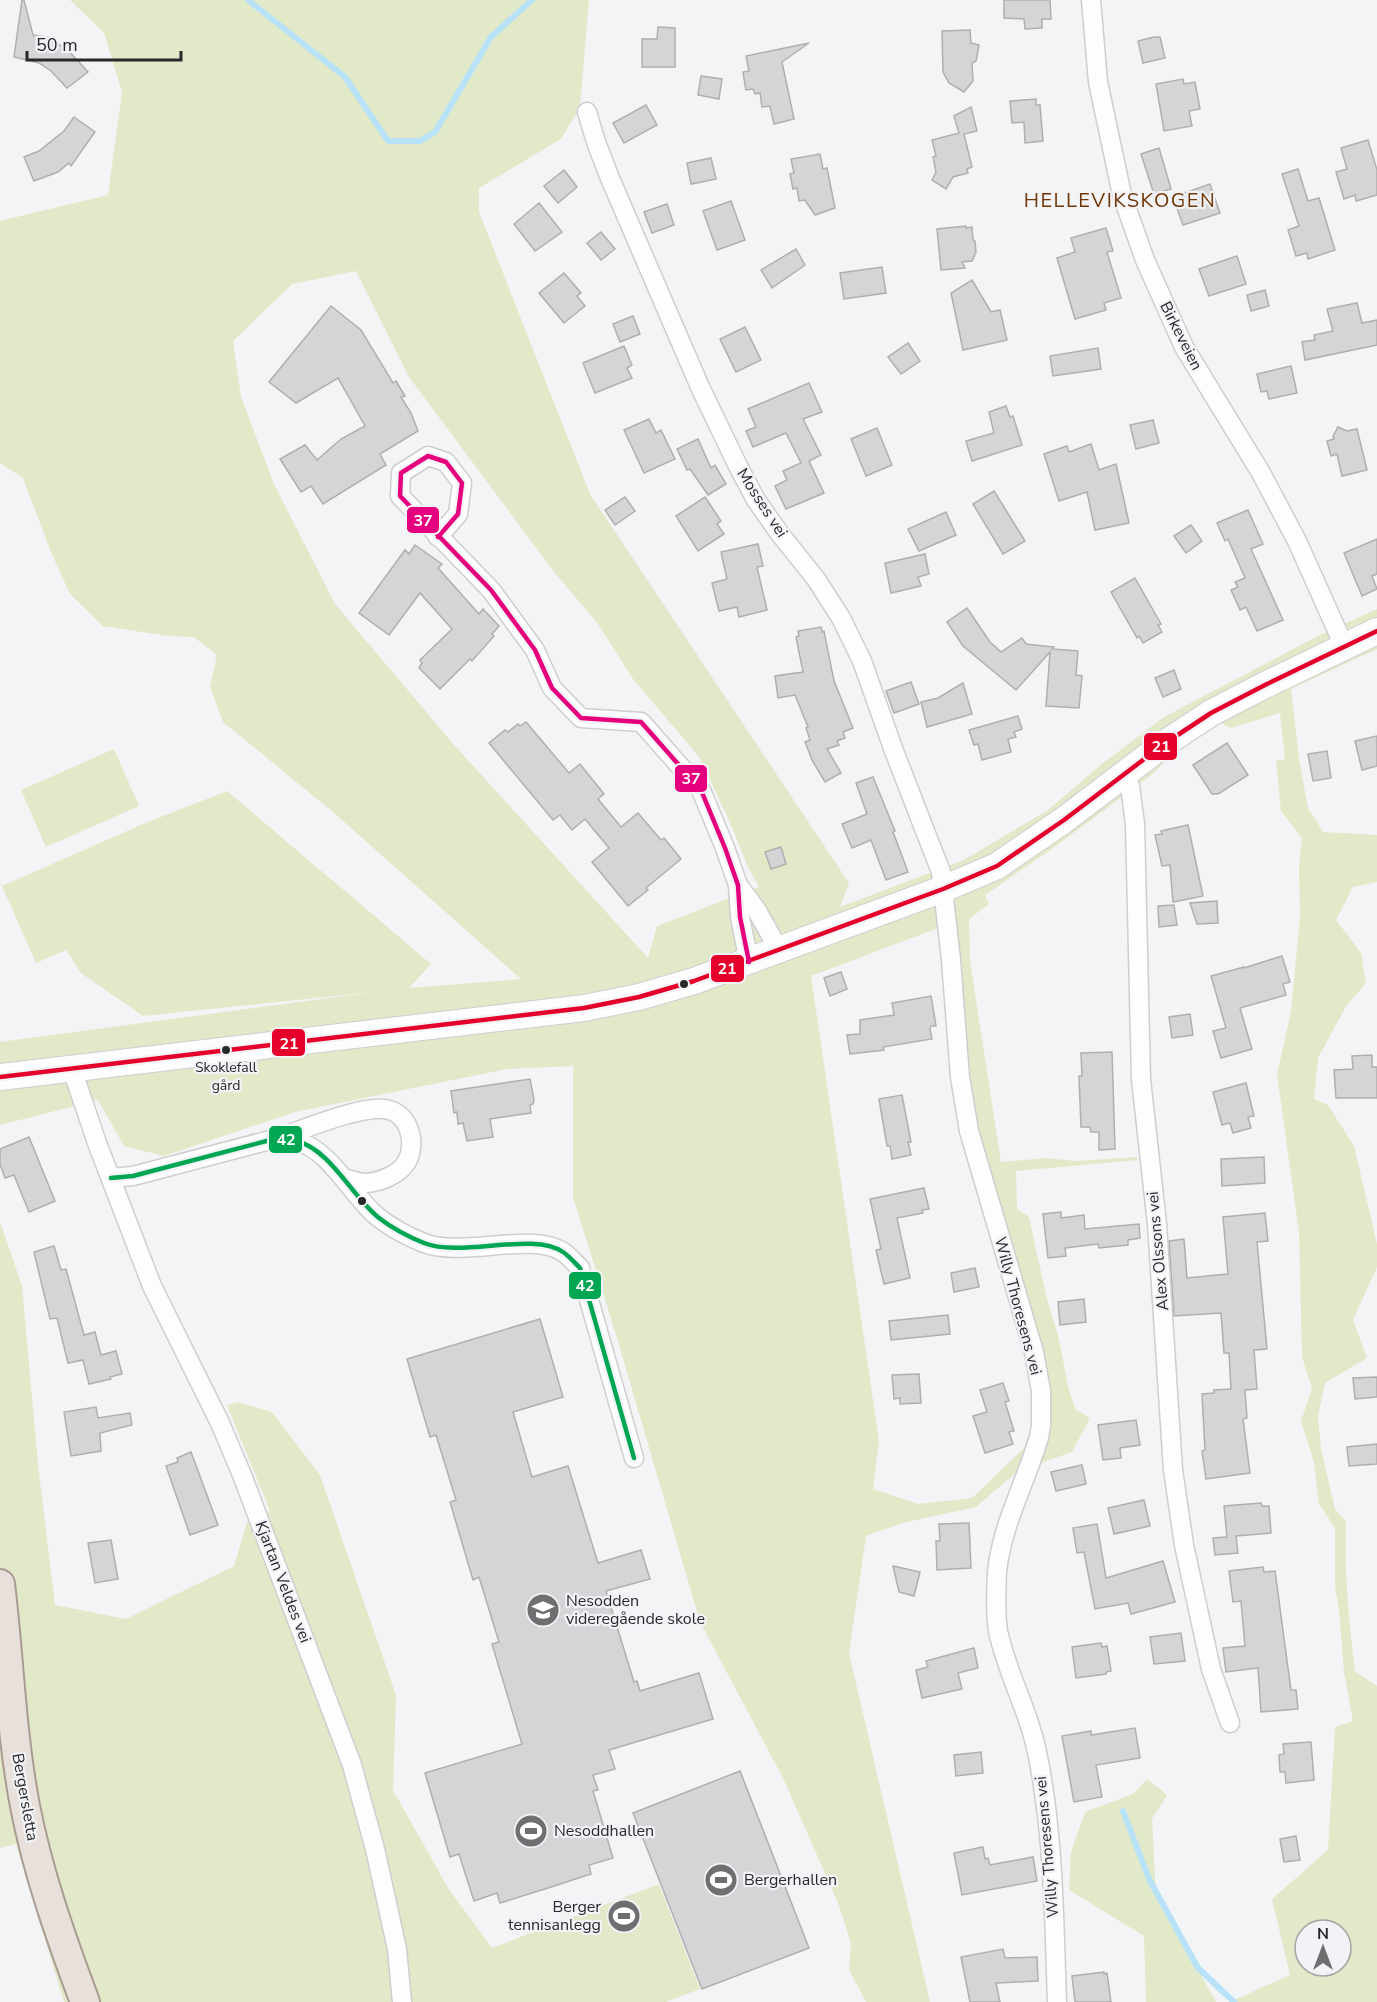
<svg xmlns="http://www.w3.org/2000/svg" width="1377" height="2002" viewBox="0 0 1377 2002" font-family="'Nunito Sans',sans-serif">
  <rect width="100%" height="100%" fill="#f3f4f5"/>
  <g fill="#e2e9c9" fill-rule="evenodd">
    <path d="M70,0H589L580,107L561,139L479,188V212L590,494L849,883L840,907L964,860L1048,810L1102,764L1164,717L1320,635L1377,609V649L1291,689L1299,758L1308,808L1323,832L1377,835V882L1353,887L1336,920L1361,953L1366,983L1345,1008L1318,1058L1314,1099L1328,1105L1354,1146L1377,1244V1267L1353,1320L1367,1358L1325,1383L1318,1416L1321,1449L1335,1509L1346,1522C1344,1572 1349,1621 1355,1671L1377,1686V2002H1230L1290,1975L1272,1899L1328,1850L1335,1727L1353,1721L1344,1672L1339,1609L1335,1587V1528L1319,1504L1314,1462L1301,1421L1312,1389L1302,1357L1299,1232L1277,1075L1291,1011L1300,917L1299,866L1302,838L1281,811L1276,761L1285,759L1280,713L1231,728L1221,723L1173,754L1149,777L1049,851L985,895L989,904L969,919L970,961L1001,1162L1045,1158L1076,1161L1137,1157L1138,1160L1016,1171L1017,1209L1029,1217L1046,1295L1059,1339L1068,1386L1075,1409L1090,1418L1072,1452L1018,1471L976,1507L902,1523L866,1536L849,1653L930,2002H866L849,1970L851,1943L838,1903L783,1778L700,1622L617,1338L573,1197V1066L507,1069L295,1112L164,1156L124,1146L98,1100L0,1125V1042L374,992L143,1016L81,973L66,950L36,963L2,886L143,824L227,791L431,964L409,988L521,979L333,812L223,722L210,687L217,655L194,637L168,636L103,626L70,594L51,552L23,478L0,463V221L108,195L122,92L104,33ZM356,271L409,377L555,573L598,624L633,679L700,758L731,825L749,869L759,887L657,926L648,958L455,746L335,604L274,484L241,397L233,341L292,284ZM954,922L974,1123L1047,1381L1024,1448L972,1498L918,1504L873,1489L879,1441L811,976ZM1305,1930H1341V1966H1305Z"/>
    <path d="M114,749L139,806L46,847L21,790Z"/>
    <path d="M0,1222L22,1286L38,1464L55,1605L126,1619L234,1566L247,1522L270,1511L227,1405L238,1402L272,1412L320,1475L396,1695L393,1790L448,1888L492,1948L659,1884L700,1989L666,2002H64L16,1844L0,1848Z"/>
    <path d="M1147,1779L1167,1795L1152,1819L1156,1895L1216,2002H1146L1144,1936L1069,1890L1071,1852L1085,1812L1133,1794Z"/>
  </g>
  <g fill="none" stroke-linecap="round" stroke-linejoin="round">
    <g stroke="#b8e2f7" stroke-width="6">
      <path d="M248,0L345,77L388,141H420L435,132L491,37L532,0"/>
      <path d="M1123,1811L1149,1879L1198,1968L1234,2002"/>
    </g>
  </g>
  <g fill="#d4d5d6" stroke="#afafb0" stroke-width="1.5">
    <path d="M22,0H24L33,35L47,37L68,50L88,72L67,88L51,71L39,63L14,57Z"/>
    <path d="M1004,0H1050L1051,19H1042V28L1025,29L1024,19L1004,18Z"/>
    <path d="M658,27L675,28V67H642V39H657Z"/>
    <path d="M970,30L971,43L979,45L976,61L972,63L973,81L964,92L949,83L943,72L942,31Z"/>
    <path d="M1154,37H1160L1165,58L1143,63L1138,41Z"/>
    <path d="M809,43L782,62L794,119L774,124L770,106L762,107L760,93L755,94L753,89L746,90L743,72L749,71L746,56Z"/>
    <path d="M701,76L722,79L719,99L698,95Z"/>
    <path d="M1183,79L1184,84L1195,82L1200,109L1189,111L1192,126L1164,131L1156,84Z"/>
    <path d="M1036,99V105H1040L1043,141L1025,143L1024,122L1012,123L1010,101Z"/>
    <path d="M646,105L657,125L624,143L613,123Z"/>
    <path d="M971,107L977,131L964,134L972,167L967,169L968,173L953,177L946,189L932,180L936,172L933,157L936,156L932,140L959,133L954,116Z"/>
    <path d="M74,117L95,132L71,166L69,163L58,172L34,181L24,157L39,151L64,131Z"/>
    <path d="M1368,140L1377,170V195L1356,201L1355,195L1344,199L1336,172L1347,169L1341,148Z"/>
    <path d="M1159,148L1171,189L1154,194L1141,154Z"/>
    <path d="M820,154L823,169L827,168L835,208L815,215L805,200L799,201L797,188L793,189L790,174L794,173L791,159Z"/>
    <path d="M711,158L716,179L691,184L687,163Z"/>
    <path d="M1298,169L1308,201L1319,198L1335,250L1308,259L1307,253L1296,256L1288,230L1299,226L1282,174Z"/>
    <path d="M564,170L577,187L558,203L544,186Z"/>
    <path d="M1210,184L1220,213L1183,225L1173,197Z"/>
    <path d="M731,201L745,240L717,250L703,211Z"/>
    <path d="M539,203L562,232L535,251L514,224Z"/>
    <path d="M667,204L674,225L652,233L644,212Z"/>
    <path d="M966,226V228L972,227L973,240L975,241L976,252L972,261L962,262L965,268L941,270L937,229Z"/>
    <path d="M1106,228L1113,251L1107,252L1121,298L1104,303L1106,310L1075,319L1057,258L1075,252L1071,238Z"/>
    <path d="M601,232L615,249L601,260L587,243Z"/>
    <path d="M796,249L805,265L772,288L761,270Z"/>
    <path d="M1237,256L1246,284L1209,296L1199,269Z"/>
    <path d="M882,267L886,293L844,299L840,273Z"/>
    <path d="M564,273L581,293L577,296L585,306L564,323L539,293Z"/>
    <path d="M972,280L991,312L1000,310L1007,340L963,350L951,293Z"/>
    <path d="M1265,290L1269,306L1251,311L1247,295Z"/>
    <path d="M1357,303L1362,323L1377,320V345L1305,360L1302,342L1315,340L1314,335L1333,331L1327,309Z"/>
    <path d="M331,306L361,330L393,383L396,381L405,396L401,397L411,413L418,431L380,454L386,465L323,504L311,486L301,492L280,459L305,445L317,460L341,439L365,426L338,378L296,403L269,382Z"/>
    <path d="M633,316L640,334L620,342L613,324Z"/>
    <path d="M745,327L761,360L736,372L720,339Z"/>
    <path d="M908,343L920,361L901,374L888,357Z"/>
    <path d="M624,346L632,365L627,368L632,378L595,393L583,363Z"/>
    <path d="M1098,348L1101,369L1053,376L1050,356Z"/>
    <path d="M1291,366L1297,393L1269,399L1267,391L1261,392L1257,374Z"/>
    <path d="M809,383L822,412L803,419L821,455L809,461L824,493L786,509L775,486L787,480L783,471L801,463L786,433L753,447L746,431L756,427L748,409Z"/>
    <path d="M1006,406L1010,417L1013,416L1022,445L972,461L966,441L994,433L989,412Z"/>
    <path d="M649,419L656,433L661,430L675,459L644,473L624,430Z"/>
    <path d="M1153,420L1159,443L1136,449L1130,425Z"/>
    <path d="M1338,427L1347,431L1357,429L1367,470L1342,476L1337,454L1331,456L1327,441L1334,439L1333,436Z"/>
    <path d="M877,428L892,465L866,476L851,439Z"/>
    <path d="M698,439L711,468L715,465L726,484L708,495L690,469L687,470L677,449Z"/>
    <path d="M1091,444L1099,470L1116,464L1129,523L1095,530L1087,492L1059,501L1044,454L1067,446L1069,452Z"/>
    <path d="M994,491L1025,541L1003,554L973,504Z"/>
    <path d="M625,497L635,511L615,525L605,510Z"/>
    <path d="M705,497L721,521L717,524L724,534L698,551L676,516Z"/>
    <path d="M1248,510L1263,544L1251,549L1283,620L1257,631L1246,607L1240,610L1231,590L1238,587L1235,582L1245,578L1228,539L1225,541L1217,523Z"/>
    <path d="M946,512L956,535L919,551L908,529Z"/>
    <path d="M1191,525L1202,541L1186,553L1174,536Z"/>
    <path d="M1377,539V574L1372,576L1377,589L1362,596L1344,553Z"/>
    <path d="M758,544L763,566L757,567L767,610L739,617L737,607L719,611L712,583L727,579L721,552Z"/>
    <path d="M415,545L442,564L438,568L479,614L483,609L499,626L492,634L494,636L472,661L470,659L440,689L419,668L422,663L420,660L452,629L420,593L389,635L359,613L405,550L409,554Z"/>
    <path d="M925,554L929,574L918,577L921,586L891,593L885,563Z"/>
    <path d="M1135,578L1161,624L1158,625L1162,632L1143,643L1139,636L1137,638L1111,592Z"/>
    <path d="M967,608L990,642L1001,652L1022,638L1026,644L1054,647L1052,649L1078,651L1076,675L1082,676L1079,708L1046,706L1050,652L1016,690L963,646L947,622Z"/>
    <path d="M821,627L822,632L824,631L834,681L853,728L843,732L845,738L837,741L839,745L827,749L841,773L825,782L812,760L805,742L810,740L806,728L808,727L795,695L778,698L775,676L803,672L796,637L799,636L798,631Z"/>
    <path d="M1174,670L1181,689L1163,697L1155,678Z"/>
    <path d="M911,682L919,704L894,713L886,691Z"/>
    <path d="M963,683L972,714L927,727L921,702L938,698Z"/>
    <path d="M1018,716L1022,729L1014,732L1016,737L1008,739L1011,752L982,760L978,744L974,745L969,730Z"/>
    <path d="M526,722L569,773L580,764L604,794L598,799L621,827L638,813L661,840L664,838L681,859L646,888L648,890L628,906L592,862L609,848L585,819L572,830L560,815L553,820L489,743L505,730L508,732L518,724L520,726Z"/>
    <path d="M1377,736V766L1362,770L1355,741Z"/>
    <path d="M1227,743L1248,775L1218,794H1212L1193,765Z"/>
    <path d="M1327,751L1331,778L1313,781L1308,754Z"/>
    <path d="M873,777L895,831L893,832L908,872L886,880L871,840L852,848L842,824L867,814L856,783Z"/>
    <path d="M1188,825L1203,896L1173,902L1170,865L1162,866L1155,835L1162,834L1161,831Z"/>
    <path d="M781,847L786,864L771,869L765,852Z"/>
    <path d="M1217,901L1218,923L1197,924L1190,903Z"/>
    <path d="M1174,905L1177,925L1159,927L1158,906Z"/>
    <path d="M1282,956L1290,982L1283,984L1286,995L1240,1008L1252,1049L1221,1058L1213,1031L1226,1028L1211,976L1244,967V968Z"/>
    <path d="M841,972L847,989L830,996L824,978Z"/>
    <path d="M931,996L936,1026H931L930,1029L932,1039L883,1047L884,1050L850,1054L847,1035L860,1034V1020L894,1015L892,1003Z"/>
    <path d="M1190,1014L1193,1035L1172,1038L1169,1017Z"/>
    <path d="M1112,1052L1115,1149L1099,1150V1132H1091L1090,1127H1081L1079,1076H1082L1081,1053Z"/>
    <path d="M1372,1055V1067H1377V1098H1336L1334,1070L1353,1069L1352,1056Z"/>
    <path d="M530,1079L534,1100L533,1104L530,1105L531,1113L490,1119L493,1137L467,1141L463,1123L458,1124L457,1112L454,1113L451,1091Z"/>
    <path d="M1246,1083L1254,1116L1248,1117L1251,1128L1233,1133L1230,1123L1222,1125L1213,1092Z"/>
    <path d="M902,1095L911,1142H908L911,1155L892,1159L890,1146H887L879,1099Z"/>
    <path d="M29,1137L55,1201L29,1212L14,1175L5,1178L0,1164V1149Z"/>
    <path d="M1264,1157L1265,1183L1222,1186L1221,1159Z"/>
    <path d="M924,1188L929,1209L922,1210L923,1213L897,1218L910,1278L884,1284L876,1250L881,1249L870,1199Z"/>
    <path d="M1061,1212V1218L1084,1215L1085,1229L1139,1224L1140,1238L1128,1240V1245L1099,1248L1098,1244L1065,1248L1066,1256L1048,1258L1043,1214Z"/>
    <path d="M1265,1213L1268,1241L1257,1242L1267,1349L1254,1350L1257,1389L1245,1390L1247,1418L1243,1419L1250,1473L1206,1479L1202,1451L1205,1450L1202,1394L1214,1393V1390L1231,1389L1229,1353H1224L1221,1313L1174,1316L1169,1241L1184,1239L1187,1278L1228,1274L1223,1217Z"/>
    <path d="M54,1246L61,1270L66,1269L84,1335L95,1332L101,1355L116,1351L122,1374L110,1377L111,1379L89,1384L83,1360L68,1363L57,1318L50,1319L34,1252Z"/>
    <path d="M975,1268L979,1287L954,1292L951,1273Z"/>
    <path d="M1084,1299L1086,1322L1060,1325L1058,1302Z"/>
    <path d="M948,1315L950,1334L891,1340L889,1321Z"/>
    <path d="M540,1319L563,1397L513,1412L532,1477L568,1466L598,1563L641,1550L650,1579L606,1591L634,1682L637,1681L640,1691L699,1673L713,1719L609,1750L615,1769L593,1775L598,1790L593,1791L613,1858L589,1865L591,1874L548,1888L500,1903L497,1893L474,1901L459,1854L450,1857L425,1773L522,1744L492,1644L499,1642L479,1577L473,1580L450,1502L456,1500L436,1435L430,1437L407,1359Z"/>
    <path d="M919,1374L921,1403L900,1404V1398L894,1399L892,1375Z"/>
    <path d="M1377,1377V1397L1355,1399L1353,1378Z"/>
    <path d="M1003,1383L1009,1401L1005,1402L1014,1431L1009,1432L1013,1444L985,1453L973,1416L987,1412L980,1390Z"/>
    <path d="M96,1407L98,1418L130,1413L132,1425L100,1433L101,1451L71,1456L64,1412Z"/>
    <path d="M1136,1420L1140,1445L1120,1448L1121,1458L1103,1460L1098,1425Z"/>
    <path d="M1377,1444V1464L1349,1466L1347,1447Z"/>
    <path d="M191,1452L218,1525L190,1535L166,1466L178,1462L177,1458Z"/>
    <path d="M1082,1465L1086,1484L1056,1491L1051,1472Z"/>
    <path d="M1144,1500L1150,1526L1114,1534L1108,1508Z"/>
    <path d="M1261,1503L1262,1506H1269L1271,1533L1236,1536L1238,1553L1215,1555L1213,1538L1227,1537L1224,1506Z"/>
    <path d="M969,1523L971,1568L937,1570L936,1541H940L939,1524Z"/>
    <path d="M1097,1524L1106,1578L1163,1561L1175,1602L1131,1614L1128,1603L1095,1609L1084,1552L1077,1553L1073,1528Z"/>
    <path d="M111,1540L118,1579L95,1583L88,1543Z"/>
    <path d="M893,1566L920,1572L914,1596L899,1592Z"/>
    <path d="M1263,1567L1264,1572L1275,1571L1291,1690H1296L1298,1709L1261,1712L1258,1668L1226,1672L1223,1648L1245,1646L1241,1601L1233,1602L1229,1571Z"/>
    <path d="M1181,1633L1185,1661L1154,1664L1150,1637Z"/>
    <path d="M1101,1643L1102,1647L1107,1646L1111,1671L1106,1672V1674L1076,1678L1072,1647Z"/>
    <path d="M974,1648L978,1668L958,1673L962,1689L922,1698L916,1670L928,1667L926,1661Z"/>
    <path d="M1135,1728L1140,1758L1096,1765L1102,1797L1074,1802L1062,1736L1091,1731V1735Z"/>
    <path d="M1311,1742L1314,1780L1286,1783L1285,1772H1280L1279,1755L1284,1754L1283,1744Z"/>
    <path d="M981,1752L983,1773L956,1776L954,1755Z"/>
    <path d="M740,1771L809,1948L702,1989L633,1813Z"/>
    <path d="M1296,1836L1300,1860L1284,1862L1280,1839Z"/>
    <path d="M983,1847L985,1859L988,1858L990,1865L1033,1857L1037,1881L962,1895L954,1853Z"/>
    <path d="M1003,1949L1005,1958L1037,1957L1038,1981L996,1983L1000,2002H970L961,1957Z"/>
    <path d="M1104,1972V1974L1107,1973L1111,2002H1075L1072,1976Z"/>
  </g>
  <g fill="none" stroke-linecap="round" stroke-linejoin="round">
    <defs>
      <g id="minor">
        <path d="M1091,0L1098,82L1122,195L1145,260L1184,347L1261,473L1297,541L1344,646"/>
        <path d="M587,112L596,142L609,176L700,387L737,464L756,500L780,534L816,579L841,618L862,661L894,751L941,872L951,960L960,1077L969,1131L1034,1352L1041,1391V1426L1039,1437C1026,1482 1002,1524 997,1572C996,1591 995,1612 998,1631C1007,1674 1030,1713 1038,1757C1054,1837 1054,1920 1057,2002"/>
        <path d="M438,537L458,514L462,483L446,462L428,456L401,473L400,496L491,590L535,650L552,688L581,718L641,722L701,790L725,848L738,885L740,917L749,962"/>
        <path d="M1123,775L1130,786L1135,824L1141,1079L1157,1224L1173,1470L1184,1545L1211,1669L1230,1723"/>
        <path d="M738,885L756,909L779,950"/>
        <path d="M72,1069L97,1143L152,1286L220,1423L242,1475L352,1765L375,1849L397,1949L402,2002"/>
        <path d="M278,1138C304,1129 360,1106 384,1109C409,1111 418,1144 406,1163C398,1175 380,1182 366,1183C359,1183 350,1180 344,1178"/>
        <path d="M111,1178L133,1176L274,1139C281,1140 290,1139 297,1141C332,1151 352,1197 379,1218C392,1228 409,1237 424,1243C462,1258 532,1231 563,1252C569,1256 575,1263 580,1268L634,1458"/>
      </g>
      <path id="secondary" d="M0,1077L584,1008L639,997L694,981L943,889L997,866L1064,820L1164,744L1211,713L1265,685L1377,631"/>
      <path id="primary" d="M0,1584C9,1657 11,1733 25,1806C38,1873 61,1938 85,2002"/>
    </defs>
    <use href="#minor" stroke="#cececf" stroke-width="21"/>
    <use href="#secondary" stroke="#cececf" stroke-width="28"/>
    <use href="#primary" stroke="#aa9c93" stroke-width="32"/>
    <use href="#minor" stroke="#fdfdfe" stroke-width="18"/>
    <use href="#secondary" stroke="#fdfdfe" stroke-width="26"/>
    <use href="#primary" stroke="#e8e0da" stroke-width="28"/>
    <defs>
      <path id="bus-1" d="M0,1077L584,1008L639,997L694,981L943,889L997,866L1064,820L1164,744L1211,713L1265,685L1377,631"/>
      <path id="bus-2" d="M438,537L458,514L462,483L446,462L428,456L401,473L400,496L491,590L535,650L552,688L581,718L641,722L701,790L725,848L738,885L740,917L749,962"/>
      <path id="bus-3" d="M111,1178L133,1176L274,1139C281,1140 290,1139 297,1141C332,1151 352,1197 379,1218C392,1228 409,1237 424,1243C462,1258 532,1231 563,1252C569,1256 575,1263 580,1268L634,1458"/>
    </defs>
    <use href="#bus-1" stroke="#f2f3f6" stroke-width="9"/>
    <use href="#bus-2" stroke="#f2f3f6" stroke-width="9"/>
    <use href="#bus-3" stroke="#f2f3f6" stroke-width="9"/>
    <use href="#bus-1" stroke="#e4002b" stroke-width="4.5"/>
    <use href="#bus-2" stroke="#e5007d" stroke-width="4.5"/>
    <use href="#bus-3" stroke="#00a651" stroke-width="4.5"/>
  </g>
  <defs>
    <symbol id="school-disc" viewBox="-11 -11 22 22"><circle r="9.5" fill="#6e6f70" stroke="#f2f3f6"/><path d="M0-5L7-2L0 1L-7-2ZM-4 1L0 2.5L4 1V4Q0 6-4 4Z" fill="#fff"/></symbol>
    <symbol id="stadium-disc" viewBox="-11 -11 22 22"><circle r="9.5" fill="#6e6f70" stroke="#f2f3f6"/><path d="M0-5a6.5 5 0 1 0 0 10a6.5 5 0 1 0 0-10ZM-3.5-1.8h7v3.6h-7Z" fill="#fff"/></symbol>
  </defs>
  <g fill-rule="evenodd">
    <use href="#school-disc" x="524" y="1591" width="38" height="38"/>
    <use href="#stadium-disc" x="512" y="1812" width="38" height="38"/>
    <use href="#stadium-disc" x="702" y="1861" width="38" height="38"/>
    <use href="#stadium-disc" x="605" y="1897" width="38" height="38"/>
  </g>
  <g fill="#272829" stroke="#f2f3f6" stroke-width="2">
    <circle cx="684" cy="984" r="5"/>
    <circle cx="226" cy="1050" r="5"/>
    <circle cx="362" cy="1201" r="5"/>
  </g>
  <g text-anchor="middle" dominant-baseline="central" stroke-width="4.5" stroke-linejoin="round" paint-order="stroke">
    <g font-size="14" fill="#272829" stroke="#f2f3f6">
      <text x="226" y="1067">Skoklefall<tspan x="226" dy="18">gård</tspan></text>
    </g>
    <g font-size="16" fill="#272829" stroke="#f2f3f6">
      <text transform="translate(1181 336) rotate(63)">Birkeveien</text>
      <text transform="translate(762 503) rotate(57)">Mosses vei</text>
      <text transform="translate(1158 1251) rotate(-95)">Alex Olssons vei</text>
      <text transform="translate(1018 1306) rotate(75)">Willy Thoresens vei</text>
      <text transform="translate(283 1582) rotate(69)">Kjartan Veldes vei</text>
      <text transform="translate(25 1797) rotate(80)">Bergersletta</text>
      <text transform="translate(1047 1847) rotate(-95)">Willy Thoresens vei</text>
    </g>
    <g font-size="16" fill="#272829" stroke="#f2f3f6" text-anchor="start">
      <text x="566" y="1601">Nesodden<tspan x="566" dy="18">videregående skole</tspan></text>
      <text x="554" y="1831">Nesoddhallen</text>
      <text x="744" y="1880">Bergerhallen</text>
      <text x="601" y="1907" text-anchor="end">Berger<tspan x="601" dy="18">tennisanlegg</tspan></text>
    </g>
    <g font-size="20" letter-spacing="1.5" fill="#713605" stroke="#f2f3f6">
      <text x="1120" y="200">HELLEVIKSKOGEN</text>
    </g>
  </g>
  <g stroke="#f2f3f6" stroke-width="2">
    <rect x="406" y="506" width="34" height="28" rx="6" fill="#e5007d"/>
    <rect x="1143" y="732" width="35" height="29" rx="6" fill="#e4002b"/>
    <rect x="674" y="764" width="34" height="29" rx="6" fill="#e5007d"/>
    <rect x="710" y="954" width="35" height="29" rx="6" fill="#e4002b"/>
    <rect x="271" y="1028" width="35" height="29" rx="6" fill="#e4002b"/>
    <rect x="268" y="1125" width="35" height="29" rx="6" fill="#00a651"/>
    <rect x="568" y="1271" width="34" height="29" rx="6" fill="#00a651"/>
  </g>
  <g font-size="16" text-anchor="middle" font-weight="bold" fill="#fff">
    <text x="423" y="526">37</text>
    <text x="1161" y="752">21</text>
    <text x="691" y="784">37</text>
    <text x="727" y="974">21</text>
    <text x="289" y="1049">21</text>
    <text x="286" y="1145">42</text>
    <text x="585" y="1291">42</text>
  </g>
  <g transform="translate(1323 1948)"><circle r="28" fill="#f2f3f6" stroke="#a1a2a4" stroke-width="1.5"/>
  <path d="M0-4.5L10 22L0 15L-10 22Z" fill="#6e6f70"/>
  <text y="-9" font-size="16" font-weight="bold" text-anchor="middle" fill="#272829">N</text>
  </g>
  <path d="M27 51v9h154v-9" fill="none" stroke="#272829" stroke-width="3"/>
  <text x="36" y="51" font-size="18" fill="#272829" stroke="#f2f3f6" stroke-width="4.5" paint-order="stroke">50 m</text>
</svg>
